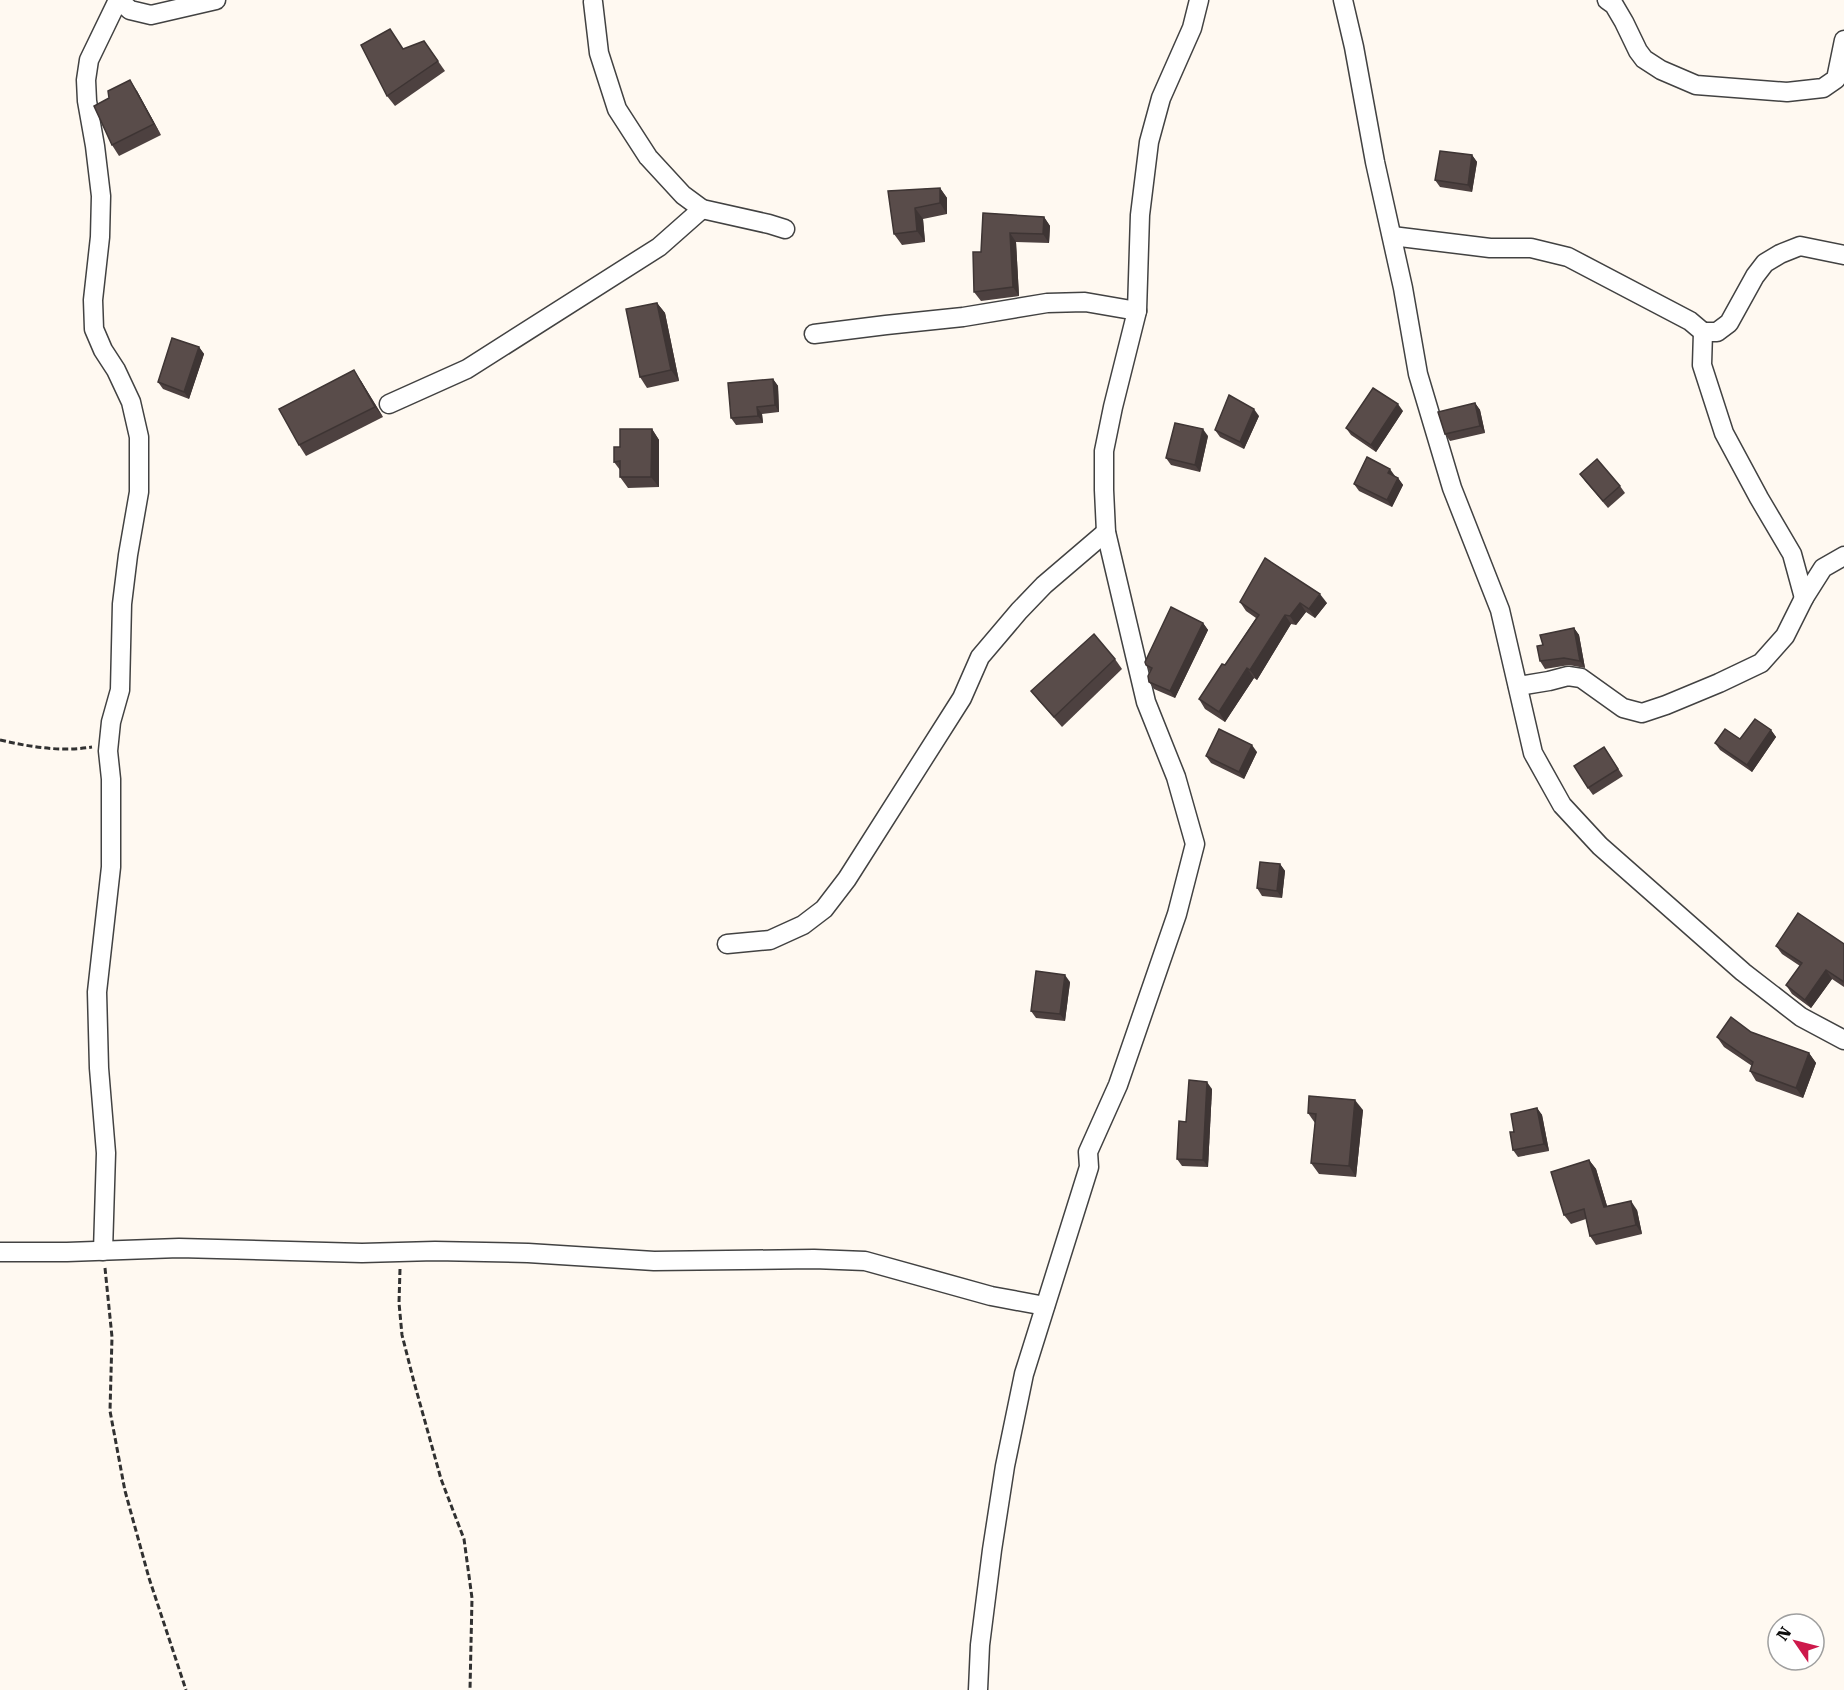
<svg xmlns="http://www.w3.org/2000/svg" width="1844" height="1690" viewBox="0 0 1844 1690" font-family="'Roboto Serif',serif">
  <rect width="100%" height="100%" fill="#fff9f1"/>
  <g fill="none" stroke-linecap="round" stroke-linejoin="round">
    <defs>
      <g id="minor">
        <path d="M119,0L130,10L151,15L216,0"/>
        <path d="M1343,0L1354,47L1375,162L1403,288L1418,374L1452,488L1500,610L1533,753L1562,805L1600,846L1743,972L1801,1017L1844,1040"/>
        <path d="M1607,0L1614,5L1624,22L1638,51L1644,59L1661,70L1696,85L1787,92L1823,88L1836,79L1844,40"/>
        <path d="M593,2L599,53L617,109L648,157L683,195L702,209L769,224L785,229"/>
        <path d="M1392,236L1490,248H1531L1568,257L1690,321L1703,332L1702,365L1724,433L1759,498L1792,554L1804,598"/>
        <path d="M1703,332H1717L1729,323L1755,276L1765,263L1780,254L1800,246L1844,255"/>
        <path d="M814,334L886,325L963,317L1047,303L1085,302L1137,311"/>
        <path d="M389,404L467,369L659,247L702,209"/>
        <path d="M1518,686L1549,681L1568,676L1581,678L1623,708L1642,713L1666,705L1719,683L1761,663L1785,636L1804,598L1823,568L1844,556"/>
        <path d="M727,944L770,940L803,925L824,909L847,879L962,698L980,657L1019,611L1044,585L1106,532"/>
        <path d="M103,1251L106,1153L99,1068L97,992L111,867V779L108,751L111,722L120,690L122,604L128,555L139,492V437L131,402L116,370L103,350L94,329L93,300L100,237L101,196L95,146L87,101L86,80L89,60L118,0"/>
        <path d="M0,1252H67L179,1248L362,1253L435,1251L528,1253L654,1261L814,1259L865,1261L991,1296L1045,1306"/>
        <path d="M978,1690L980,1645L992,1550L1005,1466L1024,1374L1089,1167L1088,1152L1118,1085L1177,914L1195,844L1176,777L1146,702L1106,532L1104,490V451L1113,407L1137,311L1140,215L1149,142L1161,98L1192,28L1199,0"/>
      </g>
    </defs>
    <use href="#minor" stroke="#424242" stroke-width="21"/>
    <g stroke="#313131" stroke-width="3" stroke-dasharray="6 3" stroke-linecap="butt">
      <path d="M0,740C31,747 60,752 92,747"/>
      <path d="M105,1268L112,1337L110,1411L125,1491L149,1578L186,1690"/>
      <path d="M400,1269L399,1303L402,1335L414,1382L441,1479L464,1539L472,1598L470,1690"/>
    </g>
    <use href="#minor" stroke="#fff" stroke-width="18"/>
  </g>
  <g fill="#4d4140">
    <path d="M424,41L445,71L395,106L387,96L404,49Z"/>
    <path d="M137,91L161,135L119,156L112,145Z"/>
    <path d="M1472,155L1477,162L1472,192L1440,187L1435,180Z"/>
    <path d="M940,188L947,198V214L923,219L925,242L902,245L894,234L888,191Z"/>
    <path d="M983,213L1044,217L1050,226L1049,243L1016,242L1019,296L981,301L974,292L981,252Z"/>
    <path d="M657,303L665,313L679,381L647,388L640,377Z"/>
    <path d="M199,347L204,354L189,399L163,389L158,382Z"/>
    <path d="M773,379L778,386L779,412L762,414L763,423L736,425L731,418Z"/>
    <path d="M361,381L383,417L306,456L299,445Z"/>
    <path d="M1475,403L1480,410L1485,433L1450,441L1445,434Z"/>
    <path d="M1403,411L1376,452L1351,435L1346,428Z"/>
    <path d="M1259,416L1244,449L1220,437L1215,430Z"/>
    <path d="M652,429L659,440V487L628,488L620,477V470L614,462L620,447Z"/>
    <path d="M1208,436L1200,472L1171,465L1166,458Z"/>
    <path d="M1580,474L1620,486L1625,493L1608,508L1585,481Z"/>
    <path d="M1395,476L1398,478L1403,485L1392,507L1359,491L1354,484Z"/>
    <path d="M1240,602L1327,603L1315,618L1306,612L1296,625L1291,624L1257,680L1254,678L1225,722L1205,709L1199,699L1225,665L1256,618L1246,611Z"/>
    <path d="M1203,623L1208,630L1175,698L1154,689L1149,682L1150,672L1146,665Z"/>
    <path d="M1574,628L1579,635L1585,668L1569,665L1545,669L1540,661L1543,645Z"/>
    <path d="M1115,659L1122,669L1062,727L1039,701L1031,691Z"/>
    <path d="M1771,730L1776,737L1752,772L1720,750L1715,743L1740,739Z"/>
    <path d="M1604,747L1623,776L1593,795L1588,788Z"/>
    <path d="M1257,752L1244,779L1211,763L1206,756Z"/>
    <path d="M1280,864L1285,871L1282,898L1262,896L1257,888Z"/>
    <path d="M1844,944V987L1832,979L1811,1008L1792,994L1786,985L1800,966L1782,954L1776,946Z"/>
    <path d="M1070,982L1065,1021L1036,1018L1031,1011Z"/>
    <path d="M1751,1032L1809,1053L1816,1063L1803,1098L1756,1081L1750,1071L1752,1066L1724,1047L1717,1037Z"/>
    <path d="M1212,1089L1208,1167L1182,1166L1177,1159L1186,1122Z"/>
    <path d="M1537,1108L1542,1115L1549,1151L1518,1157L1513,1150L1514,1132Z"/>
    <path d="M1363,1110L1356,1177L1319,1174L1311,1163L1315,1123L1308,1113Z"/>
    <path d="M1589,1160L1596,1169L1607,1206L1637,1210L1642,1234L1596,1245L1590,1236L1586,1219L1571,1224L1564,1215Z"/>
  </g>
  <g fill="#3e3534">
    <path d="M130,80L137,91L161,135L154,124Z"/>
    <path d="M1472,155L1477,162L1472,192L1468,185Z"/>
    <path d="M940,188L947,198V214L940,203Z"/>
    <path d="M915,208L923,219L925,242L917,231Z"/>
    <path d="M1044,217L1050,226L1049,243L1043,234Z"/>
    <path d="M1010,233L1016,242L1019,296L1013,287Z"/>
    <path d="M657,303L665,313L679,381L671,370Z"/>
    <path d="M199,347L204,354L189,399L184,392Z"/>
    <path d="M354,370L361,381L383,417L375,407Z"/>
    <path d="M773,379L778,386L779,412L775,405Z"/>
    <path d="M1475,403L1480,410L1485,433L1480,426Z"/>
    <path d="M1398,404L1403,411L1376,452L1371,445Z"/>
    <path d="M757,407L762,414L763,423L758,416Z"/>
    <path d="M1254,409L1259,416L1244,449L1240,442Z"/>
    <path d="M652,429L659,440V487L651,477Z"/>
    <path d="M1203,429L1208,436L1200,472L1195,465Z"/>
    <path d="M1390,469L1395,476L1393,480L1388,473Z"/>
    <path d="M1398,478L1403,485L1392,507L1387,500Z"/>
    <path d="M1320,594L1327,603L1315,618L1309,609Z"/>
    <path d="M1300,603L1306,612L1296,625L1290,616Z"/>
    <path d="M1285,615L1291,624L1257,680L1250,670Z"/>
    <path d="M1203,623L1208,630L1175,698L1170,691Z"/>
    <path d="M1574,628L1579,635L1585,668L1580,661Z"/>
    <path d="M1247,668L1254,678L1225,722L1219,712Z"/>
    <path d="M1771,730L1776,737L1752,772L1747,765Z"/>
    <path d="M1252,745L1257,752L1244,779L1239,772Z"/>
    <path d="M1280,864L1285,871L1282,898L1277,891Z"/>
    <path d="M1826,970L1832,979L1811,1008L1805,1000Z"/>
    <path d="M1065,975L1070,982L1065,1021L1060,1014Z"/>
    <path d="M1809,1053L1816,1063L1803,1098L1796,1088Z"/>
    <path d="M1207,1082L1212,1089L1208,1167L1203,1160Z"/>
    <path d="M1355,1100L1363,1110L1356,1177L1349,1166Z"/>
    <path d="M1537,1108L1542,1115L1549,1151L1544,1144Z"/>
    <path d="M1589,1160L1596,1169L1610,1216L1604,1207Z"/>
    <path d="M1631,1201L1637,1210L1642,1234L1636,1225Z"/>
  </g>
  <g fill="#594c4a" stroke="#3e3534" stroke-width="1.5">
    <path d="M390,29L403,49L424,41L438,61L387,96L361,45Z"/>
    <path d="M130,80L154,124L112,145L94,106L109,98L108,91Z"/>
    <path d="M1440,151L1472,155L1468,185L1435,180Z"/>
    <path d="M940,188V203L915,208L917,231L894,234L888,191Z"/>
    <path d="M983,213L1044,217L1043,234L1010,233L1013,287L974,292L973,252H981Z"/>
    <path d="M657,303L671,370L640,377L626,309Z"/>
    <path d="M172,338L199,347L184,392L158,382Z"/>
    <path d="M354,370L375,407L299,445L279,409Z"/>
    <path d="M773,379L775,405L757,407L758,416L731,418L728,383Z"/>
    <path d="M1373,388L1398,404L1371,445L1346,428Z"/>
    <path d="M1229,395L1254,409L1240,442L1215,430Z"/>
    <path d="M1475,403L1480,426L1445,434L1438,412Z"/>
    <path d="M1175,423L1203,429L1195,465L1166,458Z"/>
    <path d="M620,429H652L651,477H620V461L614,462V447H620Z"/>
    <path d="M1367,457L1390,469L1388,473L1398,478L1387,500L1354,484Z"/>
    <path d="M1597,459L1620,486L1603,501L1580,474Z"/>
    <path d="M1265,558L1320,594L1309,609L1300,603L1290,616L1285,615L1250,670L1247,668L1219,712L1199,699L1222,664L1225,665L1259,615L1240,602Z"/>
    <path d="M1171,607L1203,623L1170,691L1149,682L1148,676L1152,668L1146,665L1145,662Z"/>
    <path d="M1574,628L1580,661L1564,658L1540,661L1537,646L1543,645L1540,635Z"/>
    <path d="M1094,634L1115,659L1054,717L1031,691Z"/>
    <path d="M1755,719L1771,730L1747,765L1715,743L1725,729L1740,739Z"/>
    <path d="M1219,729L1252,745L1239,772L1206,756Z"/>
    <path d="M1604,747L1618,769L1588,788L1574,766Z"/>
    <path d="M1260,862L1280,864L1277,891L1257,888Z"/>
    <path d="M1798,913L1844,944V982L1826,970L1805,1000L1786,985L1802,963L1776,946Z"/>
    <path d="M1036,971L1065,975L1060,1014L1031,1011Z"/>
    <path d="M1731,1017L1751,1032L1809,1053L1796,1088L1750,1071L1753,1062L1717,1037Z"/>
    <path d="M1189,1080L1207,1082L1203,1160L1177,1159L1179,1121L1186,1122Z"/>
    <path d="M1309,1096L1355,1100L1349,1166L1311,1163L1316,1114L1308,1113Z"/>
    <path d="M1537,1108L1544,1144L1513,1150L1510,1132H1514L1511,1114Z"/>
    <path d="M1589,1160L1604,1207L1631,1201L1636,1225L1590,1236L1584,1209L1564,1215L1551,1172Z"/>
  </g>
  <g transform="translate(1796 1642) rotate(305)"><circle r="28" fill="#ffffff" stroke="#9f9f9f" stroke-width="1.5"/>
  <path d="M0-4.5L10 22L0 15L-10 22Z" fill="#cd194b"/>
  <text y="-9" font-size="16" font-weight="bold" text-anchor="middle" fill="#0f0f0f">N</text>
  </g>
</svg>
